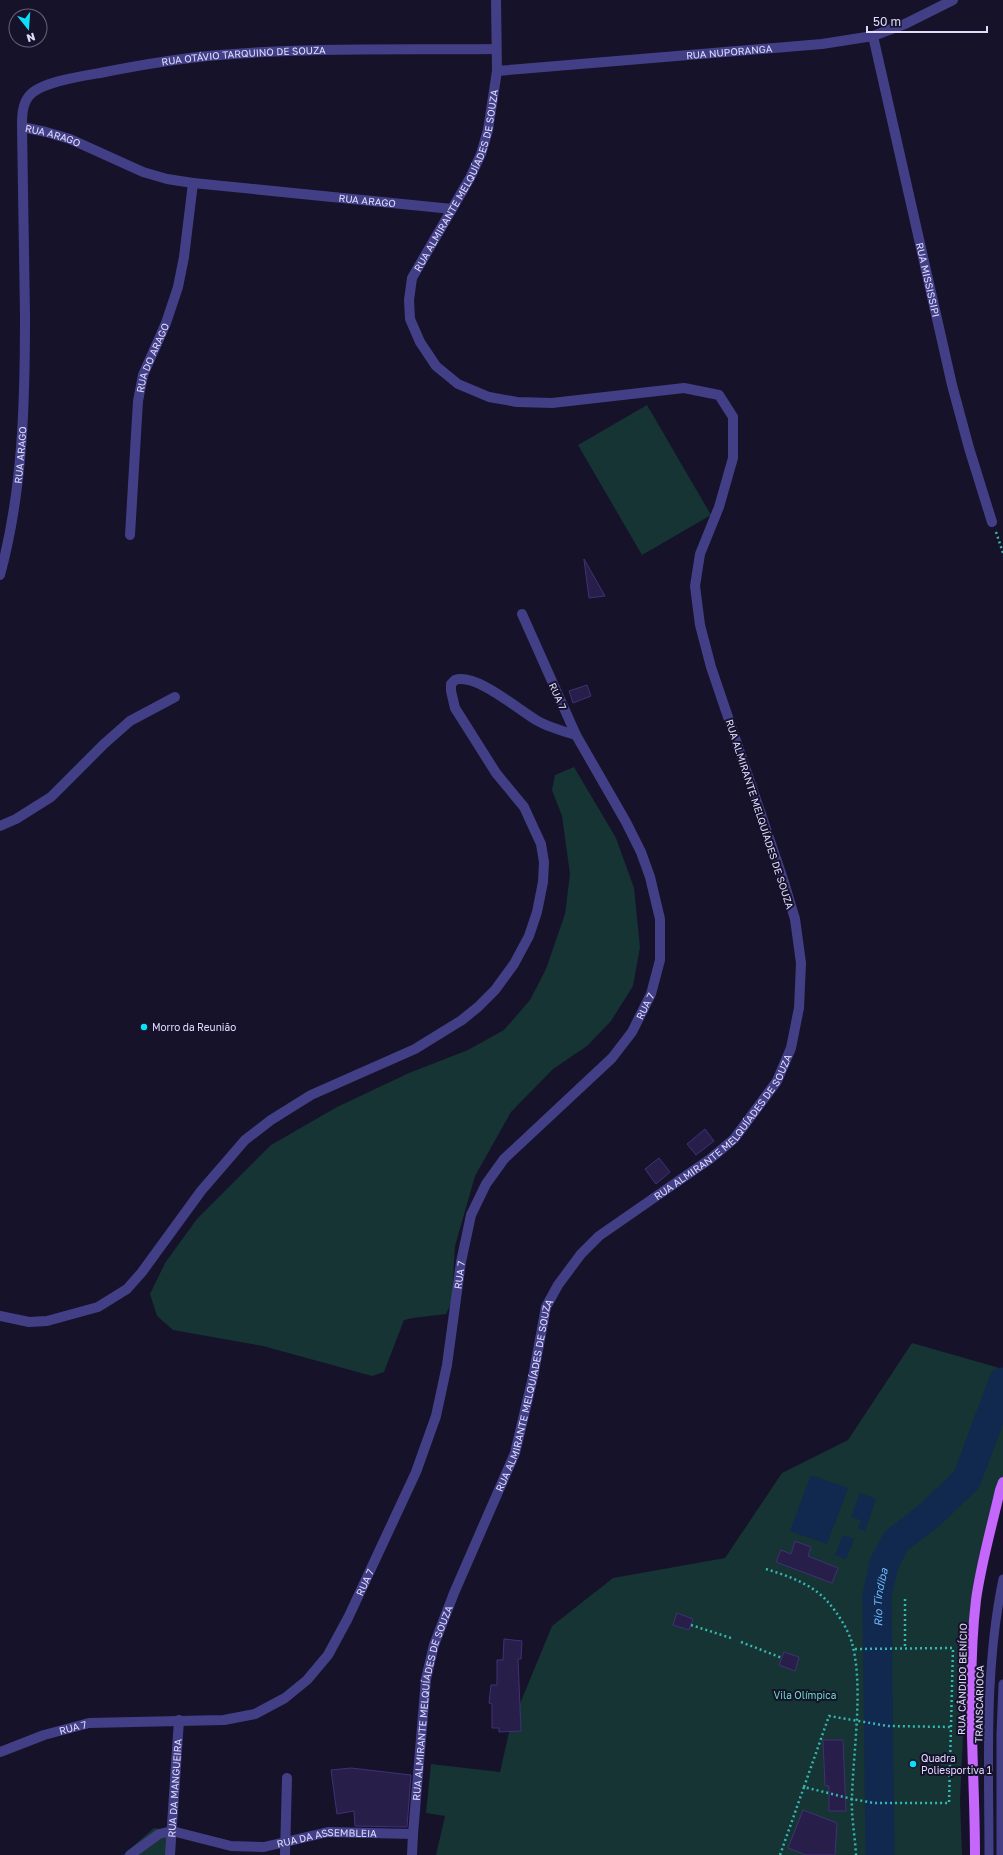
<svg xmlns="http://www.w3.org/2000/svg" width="1003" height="1855" viewBox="0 0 1003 1855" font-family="'Golos Text',sans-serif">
  <rect width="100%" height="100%" fill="#16122a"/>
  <g fill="#153433">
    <path d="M647,405L711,515L642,555L578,445Z"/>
    <path d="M574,767L616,838L634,888L640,947L633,986L611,1021L587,1046L553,1069L511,1112L475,1176L455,1246L452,1302L446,1314L413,1318L404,1320L384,1372L372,1376L263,1346L173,1330L157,1316L150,1294L165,1263L197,1219L271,1145L337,1107L409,1073L468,1050L504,1030L530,1000L546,969L565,914L570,874L562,816L552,790L555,775Z"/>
    <path d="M912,1343L1003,1369V1476L995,1498L968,1627L960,1801L962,1855H436L445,1816L426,1813L431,1764L500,1772L510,1728L552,1626L613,1578L725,1558L782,1473L848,1440Z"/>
    <path d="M154,1828L172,1831L170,1855H123Z"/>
  </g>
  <g fill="#11284f">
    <path d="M811,1475L848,1488L827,1544L790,1531Z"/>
    <path d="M860,1493L876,1499L865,1531L858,1528L861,1520L851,1517Z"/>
    <path d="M843,1535L854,1539L846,1559L835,1555Z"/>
  </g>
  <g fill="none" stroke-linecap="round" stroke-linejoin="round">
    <path stroke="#11284f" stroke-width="29" id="s1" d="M880,1855L877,1596L884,1564L896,1541L931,1514L967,1479L1003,1382"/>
  </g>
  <g fill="#281e4a" stroke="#403175">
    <path d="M584,560V559L605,596L589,598Z"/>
    <path d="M587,685L591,696L573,703L569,691Z"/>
    <path d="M705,1129L714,1141L696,1155L687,1144Z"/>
    <path d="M659,1158L670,1172L656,1184L645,1169Z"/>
    <path d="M795,1541L811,1547L808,1556L838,1568L832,1583L776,1562L781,1550L791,1554Z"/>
    <path d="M677,1613L693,1619L689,1630L673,1625Z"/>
    <path d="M504,1639L522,1641L521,1659H518L521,1731L499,1732V1728H492V1704L489,1703L491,1685H497V1660H503Z"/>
    <path d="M784,1652L799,1657L795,1671L779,1665Z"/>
    <path d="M823,1740H843L846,1811H829V1786H825Z"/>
    <path d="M351,1768L411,1775L407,1827L355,1826L354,1811L337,1814L331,1770Z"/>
    <path d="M803,1810L837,1823L835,1855H806L788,1848Z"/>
  </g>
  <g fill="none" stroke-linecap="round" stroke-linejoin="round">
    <g stroke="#35b8b2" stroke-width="2.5" stroke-dasharray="2 3" stroke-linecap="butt">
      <path d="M996,532L1003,553"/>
      <path d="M766,1569C788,1576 812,1584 827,1601C837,1612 848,1629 852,1643C864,1687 853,1751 852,1798C851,1816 855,1836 856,1855"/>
      <path d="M905,1599V1648"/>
      <path d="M691,1625L731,1638"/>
      <path d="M741,1642L782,1658"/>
      <path d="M804,1787L829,1716L888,1726L951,1727"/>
      <path d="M780,1855L804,1787L852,1799L874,1803H949L953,1648L853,1649"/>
    </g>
    <g stroke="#423f87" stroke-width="9">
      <path d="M989,1855C989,1763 984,1670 1003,1579"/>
      <path d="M1001,1855V1734L1003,1684"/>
    </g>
    <g stroke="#423f87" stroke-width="10">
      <path id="s2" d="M873,36L952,385L969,448L992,522"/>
      <path id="s3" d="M497,71L822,44L873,36L905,24L953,0"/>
      <path id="s4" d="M22,127L46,132L70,139L143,172L167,179L193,183L452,209"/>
      <path id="s5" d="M130,535L138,401L143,375L166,323L178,287L184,257L193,183"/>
      <path id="s6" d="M0,575C23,491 25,401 25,316C24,253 23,190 22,127C22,116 22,105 29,96C40,82 82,76 100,73C140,65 180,58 220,55C312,47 404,50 496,49"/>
      <path d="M0,826L16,819L51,797L104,744L130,721L175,697"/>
      <path d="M0,1316L29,1322L47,1321L98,1307L127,1289L142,1272L201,1191L245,1140L271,1120L311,1095L415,1049L462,1020L478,1007L495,990L514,964L529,936L537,912L543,882L544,862L541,844L524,807L496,773L455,708L451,691V684L455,680C476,673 516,708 536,720C548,727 562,731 576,735"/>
      <path id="s7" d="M0,1752L44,1735L89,1723L224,1720L255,1714L285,1698L307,1680L328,1655L348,1618L416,1472L436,1416L447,1365L461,1262L471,1215L486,1184L504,1159L612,1058L632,1032L651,994L660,960V919L650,877L641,852L626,822L576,735L522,614"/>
      <path id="s8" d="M130,1855L159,1834L172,1831L231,1846L264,1847L328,1832L413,1834"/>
      <path id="s9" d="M170,1855L179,1720"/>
      <path d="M285,1855L287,1778"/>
      <path id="s10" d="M412,1855L413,1834L426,1679L434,1645L454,1593L515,1453L533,1377L546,1307L558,1285L581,1254L599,1236L710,1159L734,1139L777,1081L791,1048L799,1008L801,963L795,919L783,879L711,667L700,625L695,586L700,554L719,507L733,458V417L719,395L684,388L552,403L517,402L489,397L458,384L436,366L420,342L410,319L409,300L412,278L470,178L481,154L488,130L497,71L496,0"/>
    </g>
    <path stroke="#c467fa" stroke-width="10" d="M975,1855C975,1771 966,1684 976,1600C981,1563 992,1526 1000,1490L1003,1482"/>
  </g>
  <g fill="#0fddf7" stroke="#16122a" stroke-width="1.5">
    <circle cx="144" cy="1027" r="4"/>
    <circle cx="913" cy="1764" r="4"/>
  </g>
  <g text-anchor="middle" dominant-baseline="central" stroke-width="4" stroke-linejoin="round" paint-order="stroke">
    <g font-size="10" fill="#e0dcfe" stroke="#16122a">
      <text stroke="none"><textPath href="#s3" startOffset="233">RUA NUPORANGA</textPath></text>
      <text stroke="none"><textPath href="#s6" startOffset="703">RUA OTÁVIO TARQUINO DE SOUZA</textPath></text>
      <text stroke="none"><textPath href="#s4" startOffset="32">RUA ARAGO</textPath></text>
      <text stroke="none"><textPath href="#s10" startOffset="2110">RUA ALMIRANTE MELQUÍADES DE SOUZA</textPath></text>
      <text stroke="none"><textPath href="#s4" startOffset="356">RUA ARAGO</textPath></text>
      <text stroke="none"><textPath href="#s2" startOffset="250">RUA MISSISSIPI</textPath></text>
      <text stroke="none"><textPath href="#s5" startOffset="180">RUA DO ARAGO</textPath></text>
      <text stroke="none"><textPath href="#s6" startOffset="122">RUA ARAGO</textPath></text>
      <text transform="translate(558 696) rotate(66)">RUA 7</text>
      <text transform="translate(760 814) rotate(72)">RUA ALMIRANTE MELQUÍADES DE SOUZA</text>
      <text stroke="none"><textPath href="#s7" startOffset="1097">RUA 7</textPath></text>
      <text stroke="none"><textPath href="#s10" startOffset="826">RUA ALMIRANTE MELQUÍADES DE SOUZA</textPath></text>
      <text stroke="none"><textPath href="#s7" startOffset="761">RUA 7</textPath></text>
      <text stroke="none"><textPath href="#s10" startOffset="478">RUA ALMIRANTE MELQUÍADES DE SOUZA</textPath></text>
      <text stroke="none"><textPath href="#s7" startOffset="437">RUA 7</textPath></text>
      <text transform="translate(962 1679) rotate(-89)">RUA CÂNDIDO BENÍCIO</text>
      <text stroke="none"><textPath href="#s10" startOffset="154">RUA ALMIRANTE MELQUÍADES DE SOUZA</textPath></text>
      <text transform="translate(979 1704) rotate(-89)">TRANSCARIOCA</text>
      <text stroke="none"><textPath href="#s7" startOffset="77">RUA 7</textPath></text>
      <text stroke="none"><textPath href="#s9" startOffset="67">RUA DA MANGUEIRA</textPath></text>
      <text stroke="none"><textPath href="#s8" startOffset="207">RUA DA ASSEMBLEIA</textPath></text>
    </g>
    <g font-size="10" fill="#e0dcfe" stroke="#16122a" text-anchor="start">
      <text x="152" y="1027">Morro da Reunião</text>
      <text x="921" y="1758">Quadra<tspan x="921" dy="12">Poliesportiva 1</tspan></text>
    </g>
    <g font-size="10" fill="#69ddc1" stroke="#16122a">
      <text x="805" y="1695">Vila Olímpica</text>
    </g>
    <g font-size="11" font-style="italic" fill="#6eb7fa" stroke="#16122a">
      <text stroke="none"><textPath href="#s1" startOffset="258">Rio Tindiba</textPath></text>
    </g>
  </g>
  <g transform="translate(28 28) rotate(163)"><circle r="19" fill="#16122a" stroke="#67637f"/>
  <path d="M0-3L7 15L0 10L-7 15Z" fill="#0fddf7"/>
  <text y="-6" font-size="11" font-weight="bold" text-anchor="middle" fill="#e0dcfe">N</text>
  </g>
  <path d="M867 26v6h120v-6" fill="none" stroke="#e0dcfe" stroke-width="2"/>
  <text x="873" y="26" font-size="12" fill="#e0dcfe" stroke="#16122a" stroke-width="3" paint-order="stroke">50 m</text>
</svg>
